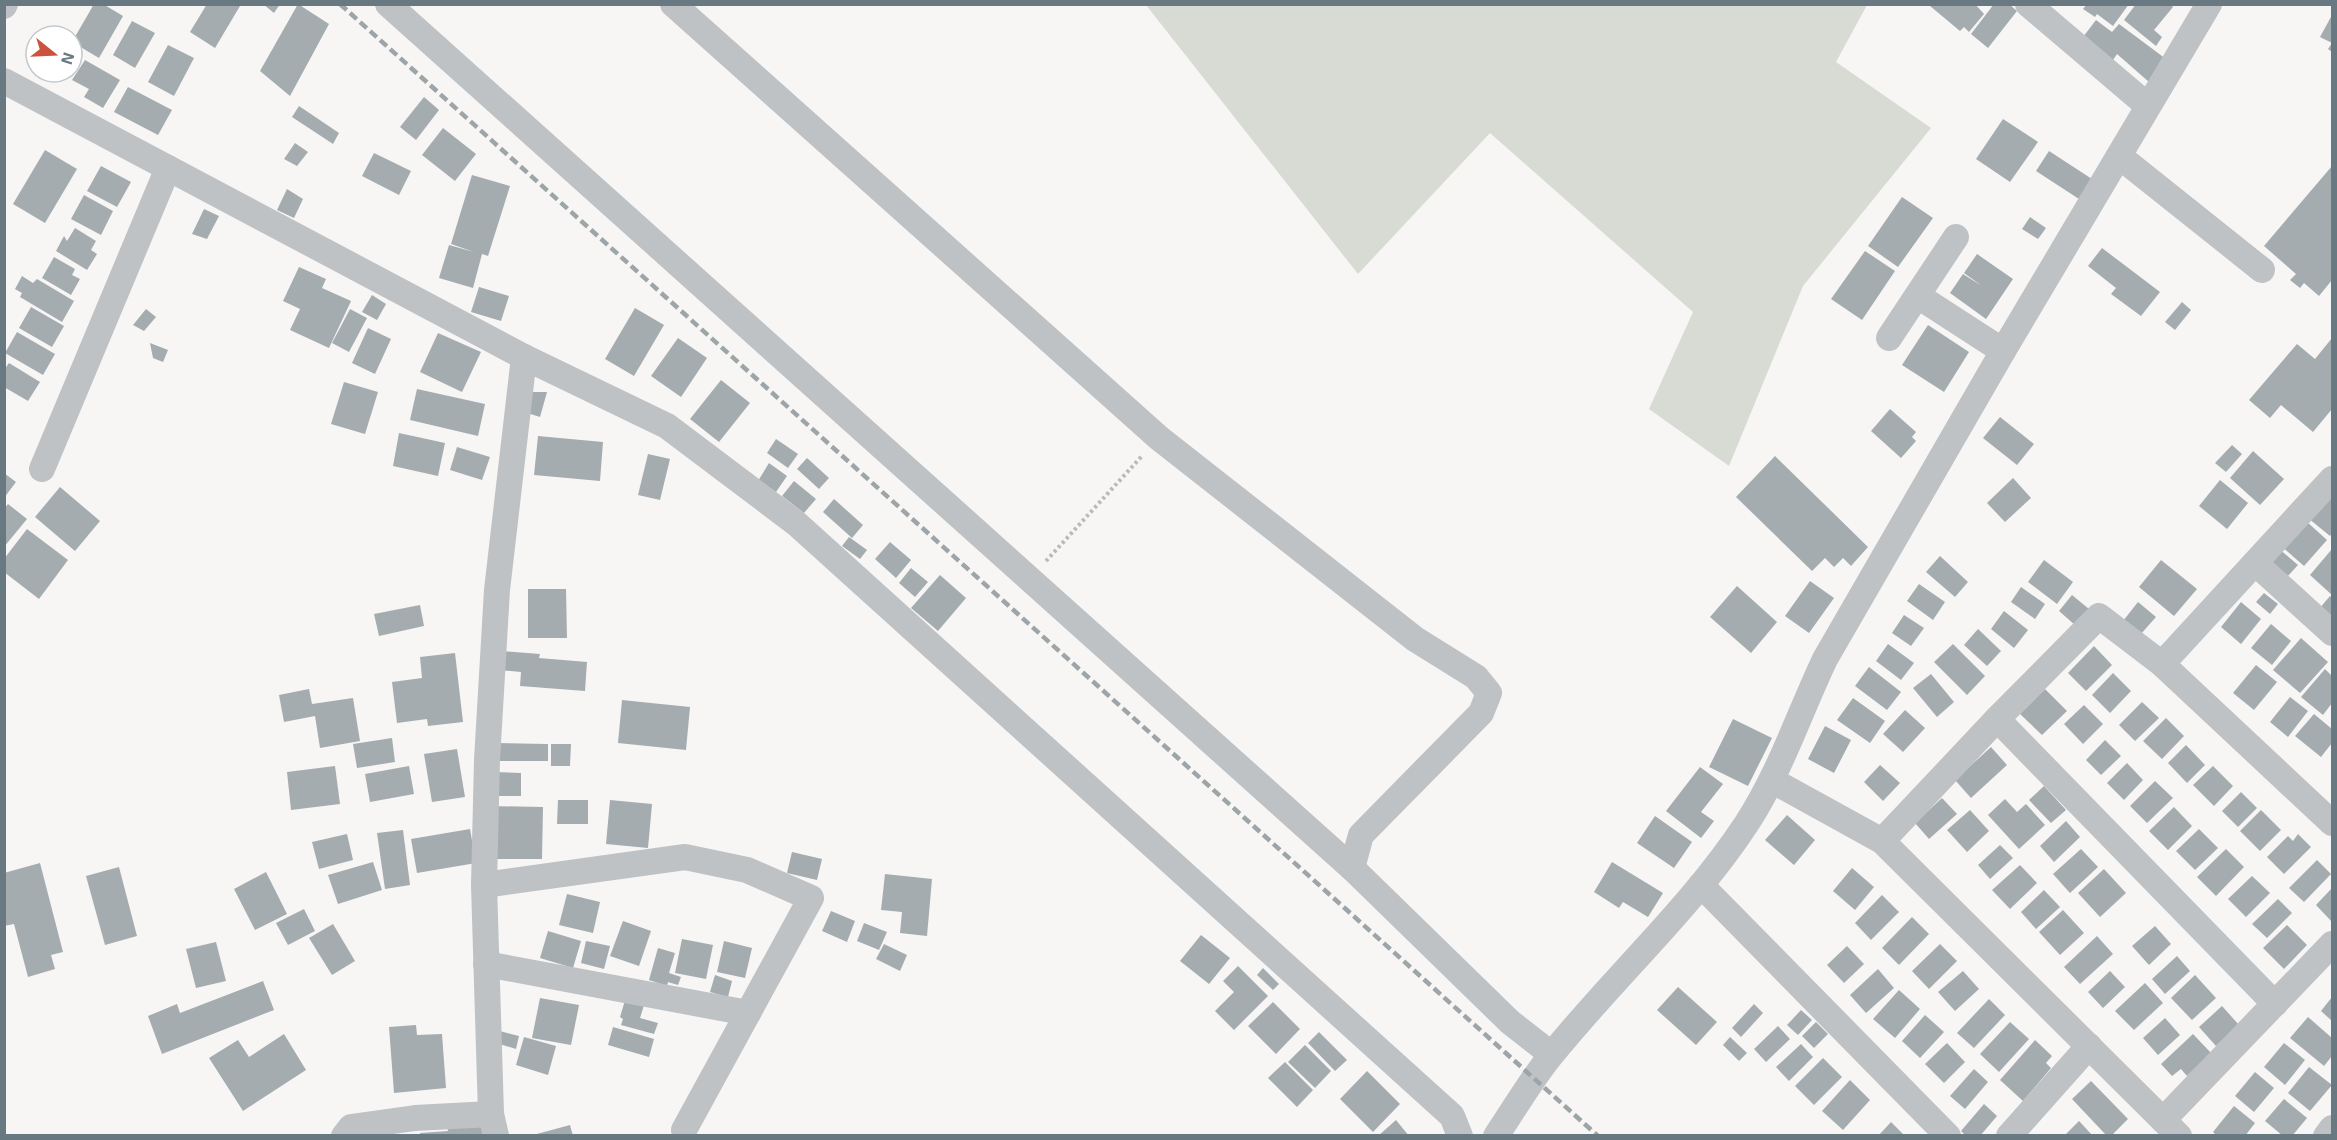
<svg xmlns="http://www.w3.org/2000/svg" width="2337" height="1140" viewBox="0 0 2337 1140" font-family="'Exo 2',sans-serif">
  <rect width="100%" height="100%" fill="#f7f6f4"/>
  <path fill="#d7dbd4" d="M1146,5H1867L1836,62L1931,128L1803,286L1729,466L1649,409L1693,312L1490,133L1358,274Z"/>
  <g fill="#a4acb0">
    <path d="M94,4H103L123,16L99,58L72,42Z"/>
    <path d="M207,4L240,6L215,48L190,32Z"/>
    <path d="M263,4H280L274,13Z"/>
    <path d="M298,4L329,24L290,96L260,71Z"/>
    <path d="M1932,4H1975L1984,14L1969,32L1964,27L1960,31L1930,6Z"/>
    <path d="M1994,4H2009L2017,11L1988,48L1971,34Z"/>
    <path d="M2087,4H2129L2113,26L2097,14L2095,17L2083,9Z"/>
    <path d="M2136,4H2170L2173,7L2154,30L2162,37L2156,46L2124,20Z"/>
    <path d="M2332,15V52L2328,49L2332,43L2320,37Z"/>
    <path d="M2096,20L2112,32L2119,24L2166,59L2149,82L2117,54L2113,60L2083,37Z"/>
    <path d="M132,21L155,33L135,68L113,55Z"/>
    <path d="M168,45L194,58L174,96L148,82Z"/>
    <path d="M85,60L120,80L103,108L84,97L89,89L72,80Z"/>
    <path d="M128,87L172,110L158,135L114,112Z"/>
    <path d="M424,97L439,110L416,140L400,127Z"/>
    <path d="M299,106L339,133L333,144L292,117Z"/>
    <path d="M2003,119L2038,142L2010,182L1976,159Z"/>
    <path d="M443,128L476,154L455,181L422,155Z"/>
    <path d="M295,143L308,152L297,166L284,159Z"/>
    <path d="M45,150L77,169L45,223L13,204Z"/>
    <path d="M2049,151L2092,179L2079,199L2036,171Z"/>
    <path d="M374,153L411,171L399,195L362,176Z"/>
    <path d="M101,166L131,182L117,207L87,191Z"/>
    <path d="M2332,166V280L2319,296L2304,283L2300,288L2290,280L2296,274L2264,246Z"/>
    <path d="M472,175L510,186L488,256L482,254L473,288L439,278L449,245L474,252L451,244Z"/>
    <path d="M287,189L303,199L294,218L277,210Z"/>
    <path d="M84,195L113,211L101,235L71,219Z"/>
    <path d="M1902,197L1933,218L1898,267L1868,246Z"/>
    <path d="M204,209L219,216L207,239L192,234Z"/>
    <path d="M2030,217L2046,228L2038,239L2022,229Z"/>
    <path d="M75,228L96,241L91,250L97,254L87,270L56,251L64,236L67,241Z"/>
    <path d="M2102,248L2160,292L2141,316L2111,294L2116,288L2088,266Z"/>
    <path d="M1865,251L1895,271L1862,320L1831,299Z"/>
    <path d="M1977,254L2013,279L1986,319L1950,293L1963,274L1982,286L1964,273Z"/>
    <path d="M54,257L75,269L72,275L80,279L71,295L42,278Z"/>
    <path d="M299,267L326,279L322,288L351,301L329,348L290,330L300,309L283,301Z"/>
    <path d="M22,276L33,283L37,279L74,301L62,322L20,297L22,293L15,289Z"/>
    <path d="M479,287L509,296L501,321L471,312Z"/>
    <path d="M372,295L386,304L377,320L362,312Z"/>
    <path d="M2182,302L2191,310L2175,330L2165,322Z"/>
    <path d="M31,307L64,326L52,347L19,328Z"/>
    <path d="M635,308L664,325L634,376L605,359Z"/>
    <path d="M146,309L156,317L144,331L133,325Z"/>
    <path d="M350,309L367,318L349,352L332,343Z"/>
    <path d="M1928,325L1969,352L1944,392L1902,365Z"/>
    <path d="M368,328L391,339L375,374L352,363Z"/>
    <path d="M17,332L55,354L43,375L5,353Z"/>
    <path d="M438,333L481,352L462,392L420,372Z"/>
    <path d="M678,338L707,358L681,397L651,376Z"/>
    <path d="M2332,338V409L2313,432L2281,405L2270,418L2249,400L2297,344L2315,359Z"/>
    <path d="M150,343L168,350L163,362L153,358Z"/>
    <path d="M9,363L40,382L28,401L4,387V370Z"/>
    <path d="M721,380L750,403L719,442L690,419Z"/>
    <path d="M344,382L378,392L365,434L331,424Z"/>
    <path d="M417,389L485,404L478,436L410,420Z"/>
    <path d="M526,392H547L540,417L521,411Z"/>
    <path d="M1890,409L1916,432L1912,437L1916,441L1901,458L1871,431Z"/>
    <path d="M2000,417L2034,444L2017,465L1983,438Z"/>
    <path d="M399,433L445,443L438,476L393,466Z"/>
    <path d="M538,436L603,442L600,481L534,475Z"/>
    <path d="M776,439L798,454L788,468L767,453Z"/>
    <path d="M2232,445L2242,454L2226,472L2215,463Z"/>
    <path d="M457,447L490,457L482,480L450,470Z"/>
    <path d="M2253,451L2284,479L2260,505L2230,478Z"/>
    <path d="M648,454L670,459L660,500L638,495Z"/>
    <path d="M1775,456L1868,547L1851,566L1843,558L1834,567L1825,558L1812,571L1736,497Z"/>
    <path d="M807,458L829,478L819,489L797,469Z"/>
    <path d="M769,463L787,476L776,492L758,481Z"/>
    <path d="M4,473L16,482L4,498Z"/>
    <path d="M2013,478L2031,498L2005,522L1987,503Z"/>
    <path d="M2220,480L2248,503L2227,529L2199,506Z"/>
    <path d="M794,481L816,499L804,513L782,496Z"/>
    <path d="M60,487L100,521L75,551L35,517Z"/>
    <path d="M2332,489V533L2330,536L2308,518Z"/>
    <path d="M834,499L863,525L852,538L823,512Z"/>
    <path d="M8,504L27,519L4,547V509Z"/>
    <path d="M2306,521L2327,540L2304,566L2279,544Z"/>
    <path d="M27,529L68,560L39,599L4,572V559Z"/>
    <path d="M849,537L867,550L860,559L842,546Z"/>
    <path d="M890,542L911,560L896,578L875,559Z"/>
    <path d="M2278,548L2298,565L2286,578L2267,561Z"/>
    <path d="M2332,549V595L2310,575Z"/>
    <path d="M1940,556L1968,582L1955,597L1926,572Z"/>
    <path d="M2044,560L2073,582L2057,604L2028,582Z"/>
    <path d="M2161,560L2197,589L2174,616L2139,587Z"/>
    <path d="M911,568L928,582L915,597L899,583Z"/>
    <path d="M940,575L966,598L938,631L911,608Z"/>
    <path d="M1810,581L1834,598L1809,633L1785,616Z"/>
    <path d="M1919,584L1945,602L1933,620L1907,601Z"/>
    <path d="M1737,586L1777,622L1751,653L1710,617Z"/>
    <path d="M2021,587L2045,604L2035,619L2011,602Z"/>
    <path d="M528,589H566L567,638H528Z"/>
    <path d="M2264,593L2278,604L2270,614L2256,602Z"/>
    <path d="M2072,595L2089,609L2075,625L2059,611Z"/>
    <path d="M2330,596L2332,598V620L2319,609Z"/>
    <path d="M2138,602L2156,617L2140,635L2123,621Z"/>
    <path d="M2241,602L2261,619L2241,644L2221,627Z"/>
    <path d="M420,605L424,626L379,636L374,614Z"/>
    <path d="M2004,611L2028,630L2014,648L1991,629Z"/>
    <path d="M1904,615L1924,628L1911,646L1892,633Z"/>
    <path d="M2271,624L2291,641L2272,665L2251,648Z"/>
    <path d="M1978,629L2001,651L1987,666L1964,645Z"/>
    <path d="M2301,638L2328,662L2300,693L2273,670Z"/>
    <path d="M1888,644L1914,663L1901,680L1876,661Z"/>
    <path d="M1953,644L1985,676L1967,695L1934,662Z"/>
    <path d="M2094,646L2112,665L2086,691L2068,673Z"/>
    <path d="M501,651L540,654L539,658L587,662L585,691L520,686L521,672L499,670Z"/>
    <path d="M455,653L463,722L428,726L427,719L397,723L392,682L422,678L420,657Z"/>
    <path d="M2256,665L2277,682L2254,710L2233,693Z"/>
    <path d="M1869,667L1901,692L1887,710L1855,686Z"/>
    <path d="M2325,669L2332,676V703L2323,715L2301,697Z"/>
    <path d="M2113,673L2131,691L2110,713L2092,695Z"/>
    <path d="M1931,674L1954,702L1937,717L1913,688Z"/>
    <path d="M309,689L312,704L353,698L360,741L320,748L315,716L284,722L279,695Z"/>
    <path d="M2045,689L2067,711L2042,735L2020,714Z"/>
    <path d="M2290,697L2308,711L2288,737L2270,722Z"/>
    <path d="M1853,698L1885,721L1870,743L1837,720Z"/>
    <path d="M622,700L690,707L686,750L618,743Z"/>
    <path d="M2142,702L2159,718L2135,741L2119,725Z"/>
    <path d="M2084,705L2103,724L2083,744L2064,724Z"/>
    <path d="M1905,710L1925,728L1903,752L1883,734Z"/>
    <path d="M2314,714L2332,729V743L2321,757L2295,736Z"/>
    <path d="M2166,718L2184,736L2162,759L2143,741Z"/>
    <path d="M1733,719L1772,738L1748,786L1709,767Z"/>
    <path d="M1825,726L1851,740L1834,773L1808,759Z"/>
    <path d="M392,738L395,762L357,768L353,744Z"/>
    <path d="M2105,740L2121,756L2101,775L2086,760Z"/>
    <path d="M495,743L548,744V761H495Z"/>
    <path d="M551,744H571L570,766H551Z"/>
    <path d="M2186,745L2205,765L2187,783L2168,763Z"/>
    <path d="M1991,747L2007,765L1971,798L1955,780Z"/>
    <path d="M457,749L465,797L432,802L424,754Z"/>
    <path d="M2127,763L2143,780L2124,800L2107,783Z"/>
    <path d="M1880,765L1900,783L1883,801L1864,782Z"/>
    <path d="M335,766L340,804L291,810L287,772Z"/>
    <path d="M409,766L414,794L370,802L365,774Z"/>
    <path d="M2213,766L2233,786L2214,806L2193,785Z"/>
    <path d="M1700,767L1723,784L1701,812L1714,821L1701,838L1666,811Z"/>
    <path d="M493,772L521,773V796H493Z"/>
    <path d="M2155,781L2173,798L2147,823L2130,806Z"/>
    <path d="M2044,786L2066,810L2051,823L2029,800Z"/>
    <path d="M2241,792L2257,808L2238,827L2222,811Z"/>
    <path d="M1942,798L1957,814L1929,839L1915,823Z"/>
    <path d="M2005,799L2017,812L2026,804L2045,825L2019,849L1988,815Z"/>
    <path d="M558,800H588V824H557Z"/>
    <path d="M610,800L652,804L648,848L606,844Z"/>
    <path d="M490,806L543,807L542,859H490Z"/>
    <path d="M2174,807L2192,826L2168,850L2149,831Z"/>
    <path d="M1970,810L1989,831L1967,852L1947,830Z"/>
    <path d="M2261,810L2281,830L2260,851L2240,831Z"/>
    <path d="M1787,815L1815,840L1794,865L1765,840Z"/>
    <path d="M1655,816L1692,842L1674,868L1637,843Z"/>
    <path d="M2066,821L2080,837L2054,862L2040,846Z"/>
    <path d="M470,829L476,863L417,873L411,839Z"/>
    <path d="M2199,829L2218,848L2195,870L2176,851Z"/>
    <path d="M403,830L410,885L385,889L377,833Z"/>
    <path d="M347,834L353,860L319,869L312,842Z"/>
    <path d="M2298,834L2311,847L2284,874L2267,857L2288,836L2293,841Z"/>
    <path d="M2000,845L2013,858L1990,879L1978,865Z"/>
    <path d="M2081,849L2098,867L2070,893L2053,874Z"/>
    <path d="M2226,849L2244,867L2216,896L2197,877Z"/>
    <path d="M792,852L822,859L817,880L787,873Z"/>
    <path d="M2317,860L2331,874L2304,902L2289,888Z"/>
    <path d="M373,862L382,890L338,904L328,875Z"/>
    <path d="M1612,862L1663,893L1648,917L1623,902L1619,908L1594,892Z"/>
    <path d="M40,863L63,952L51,955L55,969L28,977L14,924L4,926V873Z"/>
    <path d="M2020,865L2037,883L2010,909L1992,890Z"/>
    <path d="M119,867L137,936L105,945L86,876Z"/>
    <path d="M1852,868L1874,887L1855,910L1833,891Z"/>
    <path d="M2104,869L2126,893L2100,917L2078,893Z"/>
    <path d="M266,872L287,914L255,930L234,889Z"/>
    <path d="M885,874L932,879L927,936L900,933L902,912L881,910Z"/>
    <path d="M2252,876L2270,893L2246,917L2228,899Z"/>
    <path d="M2332,888V922L2316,905Z"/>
    <path d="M2044,890L2060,907L2036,929L2021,912Z"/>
    <path d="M567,894L600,902L593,933L559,925Z"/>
    <path d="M1882,895L1899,912L1871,940L1855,923Z"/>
    <path d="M2278,899L2292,913L2267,938L2252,924Z"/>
    <path d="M304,909L315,931L288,945L276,923Z"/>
    <path d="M2063,910L2084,933L2060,955L2039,932Z"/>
    <path d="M831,911L855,921L847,942L822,931Z"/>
    <path d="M1912,917L1929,934L1899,965L1882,948Z"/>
    <path d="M623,921L651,931L639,966L610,956Z"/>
    <path d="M864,923L887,932L879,950L857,941Z"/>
    <path d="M333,924L355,961L332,975L309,938Z"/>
    <path d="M2287,925L2307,945L2284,969L2263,948Z"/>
    <path d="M2155,926L2171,944L2149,965L2132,946Z"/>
    <path d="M548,931L581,941L573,968L540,958Z"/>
    <path d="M1201,935L1230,958L1209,984L1180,961Z"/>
    <path d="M2097,936L2113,954L2080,984L2064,967Z"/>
    <path d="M682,939L713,945L706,979L675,973Z"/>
    <path d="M586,941L610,946L604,969L581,963Z"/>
    <path d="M724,941L752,948L745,978L717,972Z"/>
    <path d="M216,942L226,981L196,988L186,949Z"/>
    <path d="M884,944L907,955L900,971L876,959Z"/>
    <path d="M1940,944L1957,961L1929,989L1912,971Z"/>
    <path d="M1847,946L1864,964L1844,983L1827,965Z"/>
    <path d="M658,948L675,953L669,973L681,977L678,985L668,982L667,986L649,980Z"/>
    <path d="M2177,956L2190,971L2165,994L2152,979Z"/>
    <path d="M1238,966L1268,996L1234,1030L1215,1011L1234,992L1223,981Z"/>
    <path d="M1263,968L1279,984L1273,990L1257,975Z"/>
    <path d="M1878,969L1894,988L1866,1013L1850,995Z"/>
    <path d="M1963,971L1979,989L1955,1011L1938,992Z"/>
    <path d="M2110,971L2125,987L2103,1008L2088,992Z"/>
    <path d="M715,975L732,981L728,997L710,992Z"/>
    <path d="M2195,975L2216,998L2192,1020L2171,998Z"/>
    <path d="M263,981L274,1010L162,1054L148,1016L177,1004L180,1013Z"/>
    <path d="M2145,983L2163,1003L2134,1030L2115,1011Z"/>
    <path d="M1678,987L1717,1022L1696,1045L1657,1010Z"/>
    <path d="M1899,990L1920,1009L1895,1038L1873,1019Z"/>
    <path d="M626,997L645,1002L640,1018L658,1023L654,1034L621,1025L623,1019L620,1017Z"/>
    <path d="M2332,997V1021L2321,1011Z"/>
    <path d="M540,998L579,1005L571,1045L532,1038Z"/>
    <path d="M1989,999L2005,1015L1974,1048L1957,1033Z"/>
    <path d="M1273,1002L1300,1029L1276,1054L1248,1026Z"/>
    <path d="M1754,1004L1763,1013L1741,1037L1732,1028Z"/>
    <path d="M2222,1006L2239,1025L2216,1046L2199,1027Z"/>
    <path d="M1801,1010L1812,1020L1798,1035L1787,1025Z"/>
    <path d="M1925,1015L1944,1032L1920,1058L1902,1041Z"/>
    <path d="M2308,1017L2332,1038V1056L2324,1066L2290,1038Z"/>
    <path d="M2165,1018L2180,1035L2158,1055L2143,1038Z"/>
    <path d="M1816,1022L1828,1034L1814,1048L1802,1036Z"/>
    <path d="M2010,1022L2029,1039L1999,1072L1980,1054Z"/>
    <path d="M416,1025L417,1035L442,1034L446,1088L394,1093L389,1027Z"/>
    <path d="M1778,1026L1790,1039L1766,1062L1754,1049Z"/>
    <path d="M613,1027L654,1039L649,1057L608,1045Z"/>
    <path d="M496,1030L519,1036L516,1049L493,1042Z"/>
    <path d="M1319,1032L1347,1060L1335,1071L1308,1043Z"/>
    <path d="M284,1034L306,1070L243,1111L209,1058L238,1040L249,1057Z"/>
    <path d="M2193,1034L2211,1053L2187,1076L2181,1069L2172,1076L2161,1064Z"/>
    <path d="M524,1037L556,1046L548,1075L516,1065Z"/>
    <path d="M1730,1037L1747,1053L1739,1061L1723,1045Z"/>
    <path d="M2035,1040L2052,1056L2046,1063L2051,1068L2023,1101L2000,1080Z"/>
    <path d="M1947,1043L1965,1062L1944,1083L1925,1064Z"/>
    <path d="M2284,1043L2305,1060L2285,1085L2264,1067Z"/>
    <path d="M1801,1044L1813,1057L1789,1081L1776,1067Z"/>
    <path d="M1305,1045L1331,1071L1315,1088L1288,1062Z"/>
    <path d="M1823,1058L1842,1077L1814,1105L1795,1086Z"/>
    <path d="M1285,1062L1313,1090L1297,1107L1268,1078Z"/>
    <path d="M2309,1067L2332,1085L2310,1111L2288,1093Z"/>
    <path d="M1974,1069L1988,1082L1965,1109L1950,1096Z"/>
    <path d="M1367,1071L1400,1104L1373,1132L1340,1099Z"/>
    <path d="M2255,1072L2274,1088L2254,1112L2235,1096Z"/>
    <path d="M1850,1080L1870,1100L1843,1130L1822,1111Z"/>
    <path d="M2091,1081L2128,1119L2111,1136H2107L2072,1099Z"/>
    <path d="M2284,1099L2307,1118L2292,1136H2283L2265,1121Z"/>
    <path d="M1984,1104L1997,1116L1980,1136H1966L1961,1131Z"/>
    <path d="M2234,1106L2255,1123L2245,1136H2217L2213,1132Z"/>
    <path d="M1396,1120L1409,1136H1378Z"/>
    <path d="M2079,1121L2093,1136H2064Z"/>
    <path d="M487,1122L488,1136H420V1133L448,1131L447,1126Z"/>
    <path d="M1891,1122L1905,1136H1878Z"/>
    <path d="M570,1125L573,1136H533V1135Z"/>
  </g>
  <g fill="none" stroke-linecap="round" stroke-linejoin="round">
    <path stroke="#b8bbbd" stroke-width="4" stroke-dasharray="3 3" stroke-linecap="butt" d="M1046,561L1142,456"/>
    <g stroke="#bec2c5" stroke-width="26">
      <path d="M388,4L1352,868L1510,1022L1551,1054"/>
      <path d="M673,4L1159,438L1415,639L1476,677L1489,693L1481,713L1361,835L1352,868"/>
      <path d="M2028,4L2148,106"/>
      <path d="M4,6L5,4"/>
      <path d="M4,81L524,357L667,426L797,524L1452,1116L1460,1136"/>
      <path d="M2119,156L2262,270"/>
      <path d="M1918,296L2003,351"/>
      <path d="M1889,338L1956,237"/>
      <path d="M42,469L168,168"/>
      <path d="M2332,479L2162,664L2332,823"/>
      <path d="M2255,563L2332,633"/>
      <path d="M1997,719L2275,1004"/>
      <path d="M1773,781L1882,841L2179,1136"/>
      <path d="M1882,841L1997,719L2099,616L2162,664"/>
      <path d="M484,885L685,857L747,870L811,898L684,1130"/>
      <path d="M1701,885L1948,1136"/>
      <path d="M486,964L748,1013"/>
      <path d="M2163,1120L2332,944"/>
      <path d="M344,1136L351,1127L415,1118L491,1114"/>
      <path d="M496,1136L491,1114L484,885L487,760L497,590L524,357"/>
      <path d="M1496,1136C1515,1108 1532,1078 1553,1053C1616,975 1692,907 1747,823C1780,772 1799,714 1825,659L2003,351L2209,4"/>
      <path d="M2009,1136L2089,1046"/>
      <path d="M2326,1136L2332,1128"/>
    </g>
    <path stroke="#9ea5a9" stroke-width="4.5" stroke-dasharray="9 4.5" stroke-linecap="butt" d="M340,4L1598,1136"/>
  </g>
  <rect width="2337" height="1140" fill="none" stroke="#697981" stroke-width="12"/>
  <g transform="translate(54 54) rotate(108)"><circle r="28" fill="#ffffff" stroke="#c3c9cd" stroke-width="1.5"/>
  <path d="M0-4.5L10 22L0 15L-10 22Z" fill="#cd523d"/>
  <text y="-9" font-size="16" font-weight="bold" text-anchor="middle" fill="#697981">N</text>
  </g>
</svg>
